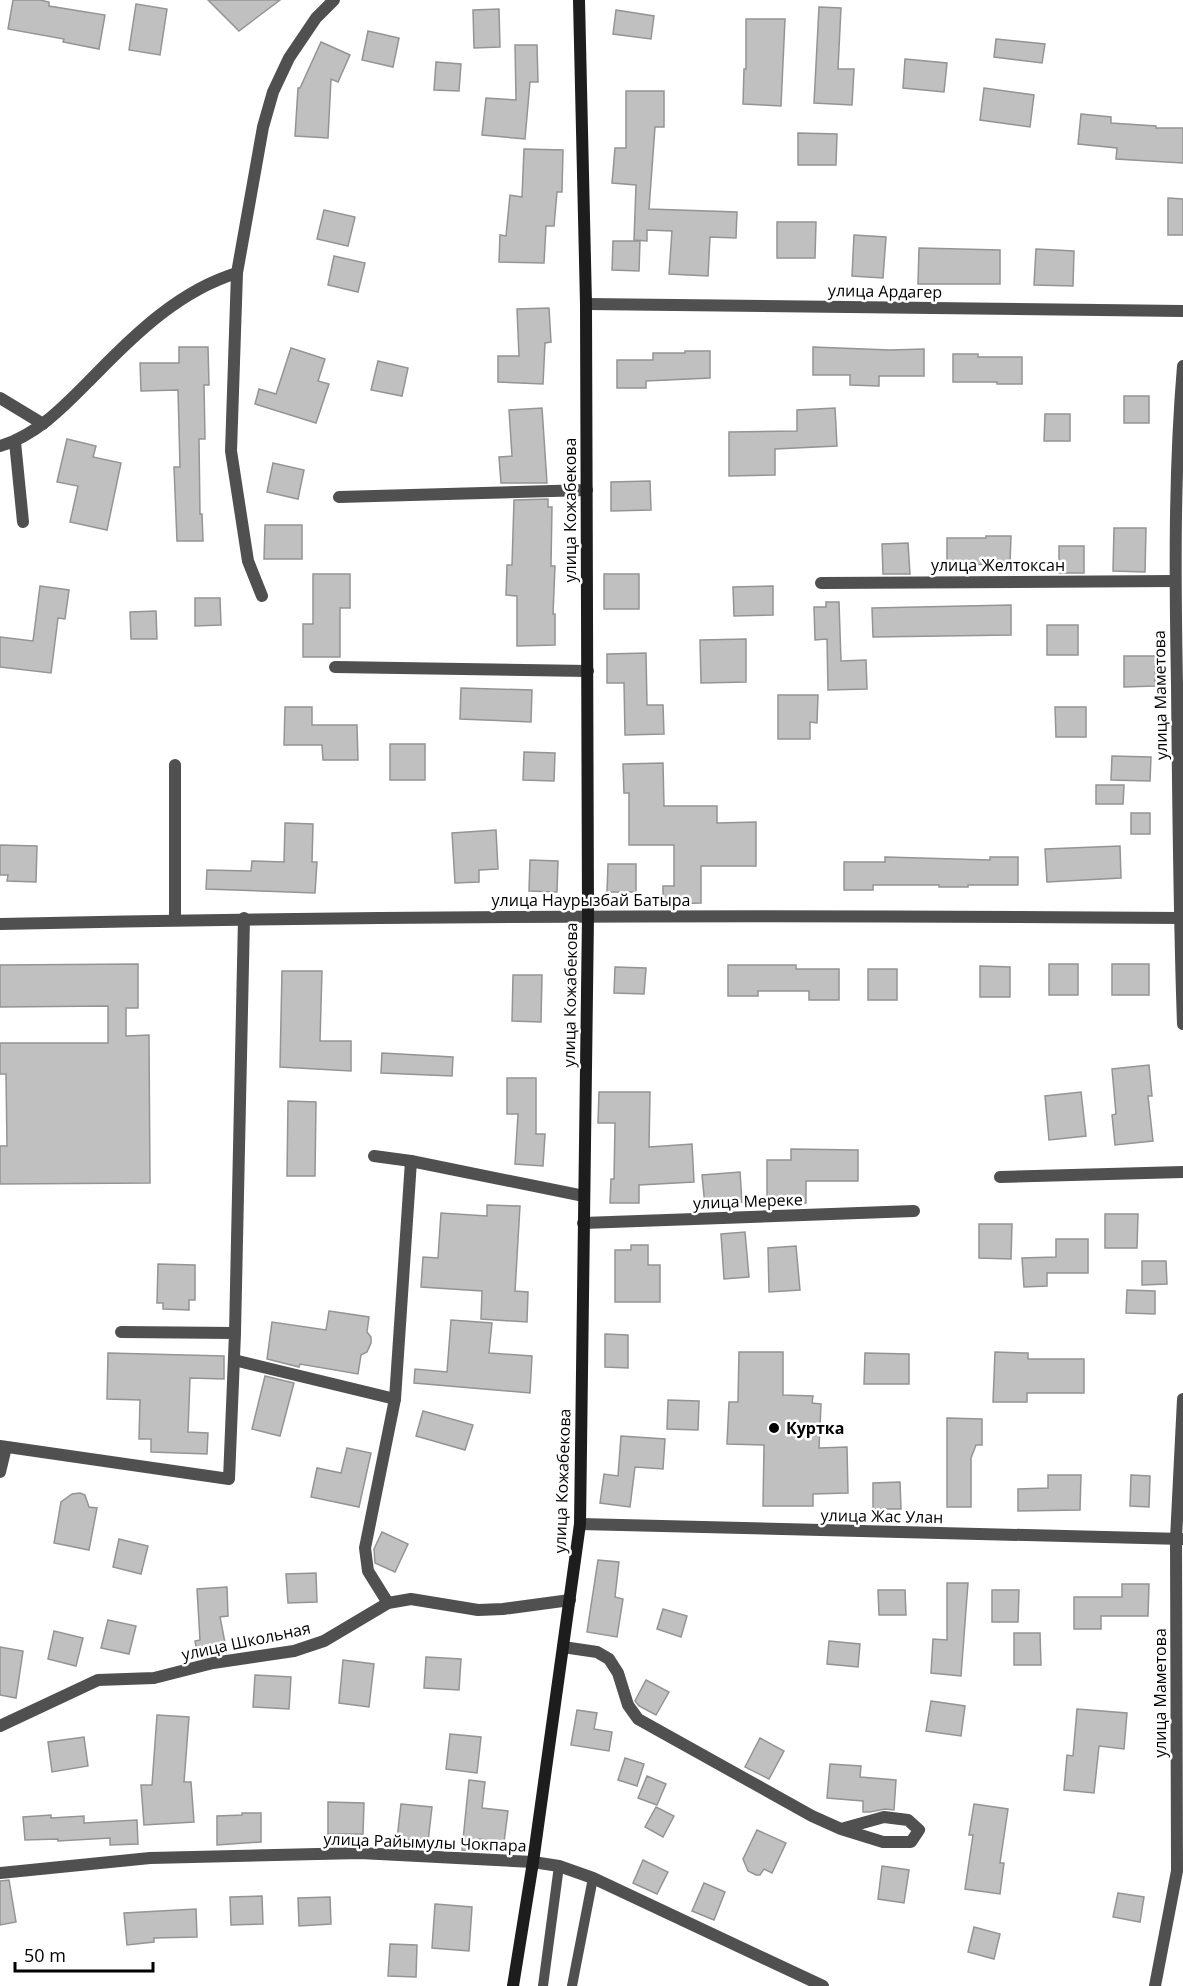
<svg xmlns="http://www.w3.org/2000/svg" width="1183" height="1986" viewBox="0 0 1183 1986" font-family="'Open Sans',sans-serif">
  <rect width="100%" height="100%" fill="#fff"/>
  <g fill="#c0c0c0" stroke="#949494" stroke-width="1.5">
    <path d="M13,0H40L49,2V6L105,15L99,49L63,42L64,39L8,29Z"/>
    <path d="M208,0H280L239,31Z"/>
    <path d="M136,4L167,9L160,55L129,50Z"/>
    <path d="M819,7L841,8L838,69H854L852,105L814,103Z"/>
    <path d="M499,9L500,47L474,48L473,10Z"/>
    <path d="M616,10L654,16L651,39L613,34Z"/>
    <path d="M746,19H785L781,106L743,104L744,69H746Z"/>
    <path d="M368,31L399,38L393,67L362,60Z"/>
    <path d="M996,39L1045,44L1042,63L994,57Z"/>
    <path d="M321,42L350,55L338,82L331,79L328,138L295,136L298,88H300Z"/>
    <path d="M515,45H537L538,82H530L525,139L482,135L486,98L516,100Z"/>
    <path d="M905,59L947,63L944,92L903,88Z"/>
    <path d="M436,62L461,64L459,91L434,90Z"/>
    <path d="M984,88L1034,95L1030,127L980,120Z"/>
    <path d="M626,91H664V127H655L649,209L737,212L736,238L710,237L708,276L669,274L672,231L647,230V241L634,240L636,185L612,183L615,148H626Z"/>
    <path d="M1081,114L1111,117V123L1156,126V128H1183V163L1116,159L1117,148L1078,144Z"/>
    <path d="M798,133L837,134L836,165H798Z"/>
    <path d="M524,149L563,150L562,192H557L554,226H546L544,263L499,262L500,235L506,236L510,195L522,197Z"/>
    <path d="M1168,198L1183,199V235H1168Z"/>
    <path d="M324,210L355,217L348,246L317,239Z"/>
    <path d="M777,222H816L815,258H777Z"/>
    <path d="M854,235L886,237L883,278L852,276Z"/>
    <path d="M613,241H640L639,271L612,270Z"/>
    <path d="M919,248L1000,250V284H918Z"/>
    <path d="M1036,249L1074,251L1073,286L1034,285Z"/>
    <path d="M334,256L365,263L358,292L328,285Z"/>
    <path d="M549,308L551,342L545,343L543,384L498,382V356H519L517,309Z"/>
    <path d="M179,347H208L209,385H204L205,439H199L200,514H202L203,541H177L174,467H180L178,390L141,391L140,363H179Z"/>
    <path d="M813,347L890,350L924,349V376H879V386L850,385V375H813Z"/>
    <path d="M291,348L325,359L318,381L329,384L316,423L255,404L259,389L276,394Z"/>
    <path d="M685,351H710V378L646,381V388H617V360H653V353H685Z"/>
    <path d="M953,354H978V357H1022V384H997V382H953Z"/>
    <path d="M378,361L408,368L402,396L371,390Z"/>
    <rect x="1124" y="396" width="25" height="27"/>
    <path d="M542,408L547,483H501L499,457L512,456L509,410Z"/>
    <path d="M835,408L837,446L775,449V475L729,476V432L797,431V410Z"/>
    <path d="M1045,414H1070V441H1044Z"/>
    <path d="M67,439L96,446L93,457L121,463L107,530L70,522L78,486L57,482Z"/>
    <path d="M273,463L304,470L298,499L267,492Z"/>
    <path d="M650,481L651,510L611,511V482Z"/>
    <path d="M548,499V507H552L551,566H555L553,614H555V645L517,646V596L506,595L507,565H512L514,500Z"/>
    <path d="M265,525H302V559H264Z"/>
    <path d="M1114,528H1146L1145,572L1113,571Z"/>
    <path d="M986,536H1011L1010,564L947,565V538H986Z"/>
    <path d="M908,543L910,574H883L882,544Z"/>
    <rect x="1059" y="546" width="25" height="27"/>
    <path d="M313,574H350V608H340V657H303V624H313Z"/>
    <rect x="604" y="574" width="35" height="35"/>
    <path d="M40,586L69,590L65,619L58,618L51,673L0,667V637L33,641Z"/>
    <path d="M773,586V615L734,616L733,587Z"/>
    <path d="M195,598H220L221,625L195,626Z"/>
    <path d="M826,602H839L841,661L866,660L867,689L828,690L827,639L815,640L814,607H826Z"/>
    <path d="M1011,605V635L873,637L872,608Z"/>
    <path d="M156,611L157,639H131L130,612Z"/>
    <rect x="1047" y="625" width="31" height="30"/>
    <path d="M746,639V682L701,683L700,640Z"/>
    <path d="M646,653L647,705H663L664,734L625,735L624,683H607V654Z"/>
    <path d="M1124,656H1155V686L1124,687Z"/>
    <path d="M461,688L532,690L531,722L460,719Z"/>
    <path d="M778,695H818L817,723L810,722V739H778Z"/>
    <path d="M285,707H312V725H357L358,760H323L322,745H284Z"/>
    <path d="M1055,707H1086V737H1056Z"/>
    <rect x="390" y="744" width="35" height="36"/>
    <path d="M524,752L555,753L554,781L523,780Z"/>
    <path d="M1112,756L1151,757L1150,781L1111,780Z"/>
    <path d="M663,763L664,806H717V823L756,822V866H701V903L663,904V886H674V845H629V793H624L623,764Z"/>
    <path d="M1096,785H1124L1123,804H1096Z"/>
    <rect x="1131" y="813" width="19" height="21"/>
    <path d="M285,823L313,824L312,862H317L315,893L206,889L207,870L251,871L252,861L284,862Z"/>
    <path d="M496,830L498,869L479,870V882L455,883L452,833Z"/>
    <path d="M0,845L37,846L36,882L7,881L8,875H0Z"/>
    <path d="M1120,846L1121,878L1047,882L1045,849Z"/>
    <path d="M885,857L990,860V857H1018V885H968V887H939V885H873V890H844V862H885Z"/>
    <path d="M530,860L558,861L557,892L529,891Z"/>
    <path d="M608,864H636V892H607Z"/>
    <path d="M138,964V1008H126V1036L149,1035L150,1183L0,1184V1146H7L6,1074H0V1043H108V1006L0,1007V965Z"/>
    <rect x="1049" y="964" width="29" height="31"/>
    <rect x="1112" y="964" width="37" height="31"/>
    <path d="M728,965H796V969H839V1000H809V991H758V996H728Z"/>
    <path d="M980,966L1010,967V997H980Z"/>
    <path d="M615,967L646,968L644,994L614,993Z"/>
    <rect x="868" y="969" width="29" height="31"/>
    <path d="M282,971H322L320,1041H351V1071L280,1067Z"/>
    <path d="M513,975H542L541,1022L512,1021Z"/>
    <path d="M382,1053L453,1057L452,1076L381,1073Z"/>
    <path d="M1149,1065L1152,1096H1148L1153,1141L1115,1145L1112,1115L1116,1114L1112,1069Z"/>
    <path d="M507,1078H536V1134H545L543,1166L515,1164L518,1114H507Z"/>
    <path d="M599,1092H650L649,1147L692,1144L694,1182L639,1185V1203H610L611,1179H614L615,1123H598Z"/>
    <path d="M1081,1092L1086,1136L1049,1140L1045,1096Z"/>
    <path d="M288,1101L316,1102L315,1176H287Z"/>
    <path d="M791,1149L858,1150V1181H806V1203L767,1204V1160H791Z"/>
    <path d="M740,1172L742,1202L705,1206L702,1175Z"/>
    <path d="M487,1205L520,1206L515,1291L528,1292L527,1322L481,1319L482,1291L421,1287L423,1257L438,1258L441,1213L487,1216Z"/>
    <path d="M1105,1214H1138L1137,1248H1105Z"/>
    <path d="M979,1224H1012L1011,1259L979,1258Z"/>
    <path d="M745,1232L749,1277L724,1279L721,1234Z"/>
    <path d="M1056,1239H1088V1273H1047V1286L1024,1287L1022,1258L1056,1257Z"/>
    <path d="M631,1245H648V1265H660V1302H615V1250H631Z"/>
    <path d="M796,1246L800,1290L769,1292L768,1248Z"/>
    <path d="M1142,1261H1166L1167,1284L1142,1285Z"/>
    <path d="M158,1264L195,1265V1300H189V1310L163,1309V1303H157Z"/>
    <path d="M1127,1290L1155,1291V1314L1126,1313Z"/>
    <path d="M329,1311L369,1317L367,1332L371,1337V1343L367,1352L361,1355L358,1374L300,1364L299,1367L267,1359L272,1322L326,1330Z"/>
    <path d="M451,1320L492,1323L489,1353L532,1356L530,1393L414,1383L415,1369L447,1372Z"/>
    <path d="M605,1334L628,1335V1368L605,1367Z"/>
    <path d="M739,1352H783V1395L813,1396L812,1403L821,1404L819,1448L847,1447L848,1493L813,1494V1506H763L764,1445L727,1444L729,1402H738Z"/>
    <path d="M995,1352L1028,1353V1359H1084V1393H1027V1402H993Z"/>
    <path d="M108,1353L224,1356V1379L190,1378L188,1432L208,1433L207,1454L151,1452V1439H139L140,1400L107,1399Z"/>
    <path d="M865,1353L909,1354V1384H864Z"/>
    <path d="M265,1376L294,1383L280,1436L252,1429Z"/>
    <path d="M668,1400L699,1401L698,1430L667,1429Z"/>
    <path d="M423,1411L473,1425L465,1450L416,1436Z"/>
    <path d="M947,1418L982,1419V1445H976L971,1458V1507H947Z"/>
    <path d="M621,1436L665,1439L663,1469L635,1467L630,1507L600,1503L604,1474L618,1476Z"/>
    <path d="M347,1448L371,1453L359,1507L311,1497L317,1468L341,1473Z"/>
    <path d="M1048,1475H1081L1080,1510L1018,1511V1489L1048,1488Z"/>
    <path d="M1131,1475L1150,1476L1149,1507L1130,1506Z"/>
    <path d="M900,1482L901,1509H873V1483Z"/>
    <path d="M80,1493L85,1495L89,1507L97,1508L89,1550L54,1543L61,1502L72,1494Z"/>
    <path d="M382,1532L408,1544L395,1572L375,1563L374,1549Z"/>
    <path d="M119,1539L148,1546L141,1574L113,1567Z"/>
    <path d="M598,1560L619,1562L615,1597L623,1599L617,1637L587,1632Z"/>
    <path d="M316,1573L317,1602L288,1603L286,1574Z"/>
    <path d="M947,1583H968L961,1676L931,1673L933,1639L947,1640Z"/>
    <path d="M1122,1584H1149L1148,1616H1101V1629H1074V1597H1122Z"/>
    <path d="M227,1587L228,1616L220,1617L227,1653L198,1658L195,1641L200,1640L197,1589Z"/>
    <path d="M878,1590H905L906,1615H879Z"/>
    <path d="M992,1590H1019L1018,1622H992Z"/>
    <path d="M663,1609L687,1616L681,1637L657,1629Z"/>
    <path d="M108,1620L136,1626L129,1654L101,1648Z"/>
    <path d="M54,1631L83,1638L76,1666L48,1659Z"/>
    <path d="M1014,1633H1040L1041,1665H1014Z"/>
    <path d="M829,1641L860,1644L858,1667L827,1664Z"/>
    <path d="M0,1647L23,1651L16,1698L0,1695Z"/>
    <path d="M426,1657L461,1659L459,1690L424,1688Z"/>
    <path d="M343,1660L374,1664L369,1707L339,1703Z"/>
    <path d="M255,1675L291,1677L289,1709L253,1707Z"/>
    <path d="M646,1680L669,1692L656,1715L639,1706L635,1701Z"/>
    <path d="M931,1701L965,1706L961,1736L926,1731Z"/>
    <path d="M1077,1709L1127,1713L1124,1749L1099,1746L1094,1793L1064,1790L1067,1755L1073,1756Z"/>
    <path d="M577,1710L597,1713L594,1729L612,1732L609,1751L571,1745Z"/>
    <path d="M157,1715L189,1717L184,1782H191L194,1822L144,1825L141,1785H152Z"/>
    <path d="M450,1734L481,1737L477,1773L446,1769Z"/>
    <path d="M84,1737L88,1766L52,1772L48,1742Z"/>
    <path d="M760,1738L784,1751L769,1779L745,1767Z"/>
    <path d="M625,1758L644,1764L637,1786L618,1780Z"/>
    <path d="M830,1764L861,1766L860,1777L896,1780L894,1810L885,1809L870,1812H863V1801L827,1798Z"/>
    <path d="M647,1776L666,1784L657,1805L638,1798Z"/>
    <path d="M469,1780L485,1782L482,1808L508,1811L504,1842L479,1839L478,1851L462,1850Z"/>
    <path d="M328,1802L364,1803L363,1834H328Z"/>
    <path d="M401,1804L432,1807L428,1842L397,1839Z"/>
    <path d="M974,1804L1008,1809L1000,1863H1004L1000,1894L965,1889L973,1835H969Z"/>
    <path d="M656,1807L674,1816L663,1837L645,1827Z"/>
    <path d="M242,1813H261V1842L217,1845V1816L242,1815Z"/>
    <path d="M51,1815V1818L84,1816V1823L137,1820L138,1844L110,1845V1838L58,1841V1839L25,1840L23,1817Z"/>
    <path d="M757,1830L786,1843L772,1873L764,1869L760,1875H756L748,1871L743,1859Z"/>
    <path d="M643,1860L668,1872L657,1894L633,1883Z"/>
    <path d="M882,1866L909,1870L904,1903L878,1899Z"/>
    <path d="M9,1880L16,1922L0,1925V1881Z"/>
    <path d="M704,1883L725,1892L714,1920L692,1911Z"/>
    <path d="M1118,1893L1144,1897L1140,1922L1113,1917Z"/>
    <path d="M262,1896L263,1924L231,1925L230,1897Z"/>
    <path d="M330,1897L331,1924L299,1926L298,1898Z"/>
    <path d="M435,1904L472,1907L469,1951L432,1948Z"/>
    <path d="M196,1909L197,1937L154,1938V1942L127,1945L124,1913Z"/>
    <path d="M974,1927L1000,1934L994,1959L968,1952Z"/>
    <path d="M390,1944L417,1945L416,1977L388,1976Z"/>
  </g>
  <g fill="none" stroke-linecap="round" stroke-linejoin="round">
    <g stroke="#505050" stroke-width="10">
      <path d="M543,1986L559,1866"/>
      <path d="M572,1986L593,1878"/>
    </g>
    <g stroke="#505050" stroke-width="12">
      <path d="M586,304L1183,311"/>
      <path d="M1183,366C1174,472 1175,578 1177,684C1178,797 1179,911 1183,1024"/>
      <path d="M0,398L43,424"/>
      <path d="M15,442L23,522"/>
      <path d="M0,446C39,435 69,401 97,373C137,332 181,290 237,273"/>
      <path d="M339,497L587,490"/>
      <path d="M821,583L1175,581"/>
      <path d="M262,596L248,561L231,451L237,273L263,127L273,92L289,58L316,18L334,0"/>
      <path d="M335,667L588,671"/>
      <path d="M175,765V920"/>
      <path d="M0,924C394,915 789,915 1183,918"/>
      <path d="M374,1156L411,1161L584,1196"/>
      <path d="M1000,1177L1183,1172"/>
      <path d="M583,1223L914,1211"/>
      <path d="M121,1332L235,1333"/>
      <path d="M234,1360L395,1399"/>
      <path d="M0,1446L229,1479L235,1333L244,918"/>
      <path d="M0,1472L6,1447"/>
      <path d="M580,1524L1183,1539"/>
      <path d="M388,1603L368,1571L365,1548L395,1399L411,1161"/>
      <path d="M563,1647L597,1652L609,1659L618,1673L628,1705L638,1719L812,1816L841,1829L883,1842H911L919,1830L908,1820L884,1817L841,1829"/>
      <path d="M0,1726L98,1680L154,1678L213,1663L294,1651L324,1641L388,1603L411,1599L478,1610L503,1609L570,1600"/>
      <path d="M0,1873L150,1858L360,1853L533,1862L559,1866L593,1878L823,1986"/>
      <path d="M1155,1986L1177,1871L1176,1539L1183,1399"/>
    </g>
    <path stroke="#1d1d1d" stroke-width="12" d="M513,1986L533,1862L580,1524L588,916L586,304L579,0"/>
  </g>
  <circle fill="#000" stroke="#fff" stroke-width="2" cx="774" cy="1428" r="6"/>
  <g text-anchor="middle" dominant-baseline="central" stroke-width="5" stroke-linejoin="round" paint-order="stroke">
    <g font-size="16" fill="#000" stroke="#fff">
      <text transform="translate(885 291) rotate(1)">улица Ардагер</text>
      <text transform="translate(570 510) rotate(-90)">улица Кожабекова</text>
      <text x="998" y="565">улица Желтоксан</text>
      <text transform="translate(1160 695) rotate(-91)">улица Маметова</text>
      <text x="591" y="900">улица Наурызбай Батыра</text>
      <text transform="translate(570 995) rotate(-89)">улица Кожабекова</text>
      <text transform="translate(748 1201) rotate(-2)">улица Мереке</text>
      <text transform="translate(562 1481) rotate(-88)">улица Кожабекова</text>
      <text transform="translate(882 1516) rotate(1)">улица Жас Улан</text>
      <text transform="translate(246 1641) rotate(-12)">улица Школьная</text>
      <text transform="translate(1160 1693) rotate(-90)">улица Маметова</text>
      <text transform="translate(425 1842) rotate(2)">улица Райымулы Чокпара</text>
    </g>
    <g font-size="16" font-weight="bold" fill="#000" stroke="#fff" text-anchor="start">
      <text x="786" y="1428">Куртка</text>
    </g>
  </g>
  <path d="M15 1962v9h138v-9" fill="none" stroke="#000000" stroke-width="3"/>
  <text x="24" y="1962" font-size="18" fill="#000000" stroke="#ffffff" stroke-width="4.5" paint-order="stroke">50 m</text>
</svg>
